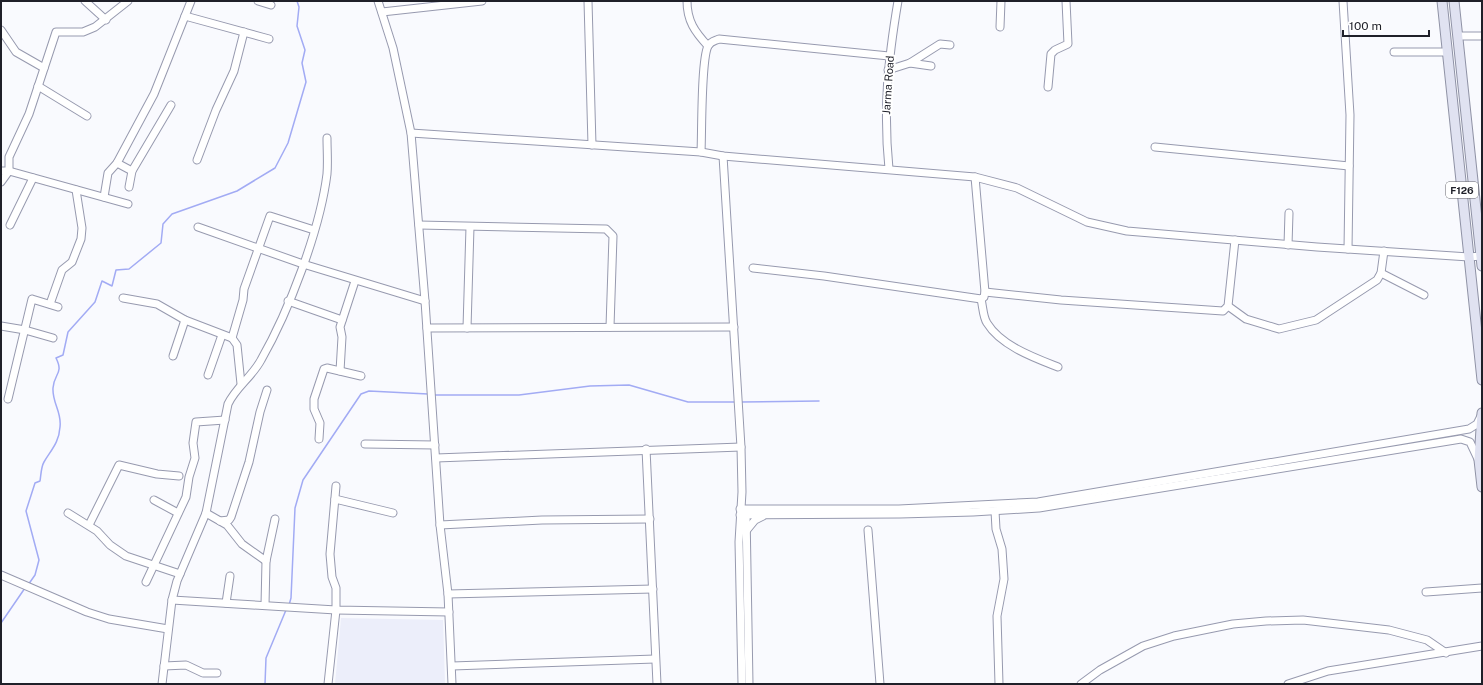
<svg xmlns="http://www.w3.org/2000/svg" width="1483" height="685" viewBox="0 0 1483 685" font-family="'Public Sans',sans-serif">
  <rect width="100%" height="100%" fill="#f9fafe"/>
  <path fill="#eceefa" d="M341,618L443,620L445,684H335Z"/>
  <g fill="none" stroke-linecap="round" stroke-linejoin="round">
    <g stroke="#a2abf4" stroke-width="1.5">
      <path d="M434,395H519L590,386L629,385L688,402H736"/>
      <path d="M741,402L819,401"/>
      <path d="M28,585L35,575L39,560L26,511L35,483L40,481C41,475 41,467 44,462C51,450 59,443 60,427C62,412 52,403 53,388C54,373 64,374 56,358L63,355L68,332L95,302L102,281L112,286L116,270L129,269L161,243L163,224L172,214L237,191L275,168L288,143L306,82L302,63L305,50L297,26L299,7L297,1"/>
      <path d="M289,605L291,598L295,508L303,480L361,394L369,391L428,394"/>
      <path d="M1,623L25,588"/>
      <path d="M265,684L266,658L286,610"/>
    </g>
    <defs>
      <g id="minor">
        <path d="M85,1L106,20"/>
        <path d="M258,1L271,5"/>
        <path d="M378,1L393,48L411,133L425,301L440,525L448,594L452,684"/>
        <path d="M588,1L592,145"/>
        <path d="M687,1C687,21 695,32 708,46"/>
        <path d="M1343,1L1350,115L1348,249"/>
        <path d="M382,12L482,1"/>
        <path d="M185,16L269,39"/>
        <path d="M1000,27L1001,1"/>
        <path d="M1,30L16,52L44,68"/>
        <path d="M1458,36H1482"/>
        <path d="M1394,52H1447"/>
        <path d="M910,63L931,66"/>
        <path d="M888,70L910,63L940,44L950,45"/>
        <path d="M38,86L87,116"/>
        <path d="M1048,87L1051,54L1055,50L1068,44L1066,1"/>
        <path d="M411,133L701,152L723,156L975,177L1017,188L1087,222L1127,231L1317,247L1469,257L1481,256"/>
        <path d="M1155,147L1349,166"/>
        <path d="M701,152C702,132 701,60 708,46C711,41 715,41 719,39L889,56"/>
        <path d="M723,156L741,447L742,492L739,542L742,684"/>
        <path d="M197,160L216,110L234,71L244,32"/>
        <path d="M117,163L132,171"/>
        <path d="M889,169C883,109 888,60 898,1"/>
        <path d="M1,171H9V157L29,114L56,32H83L95,27L128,1"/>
        <path d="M1,182L9,171L128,204"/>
        <path d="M129,187L132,171L171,105"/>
        <path d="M104,197L108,173L117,163L154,94L191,1"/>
        <path d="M10,225L33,178"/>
        <path d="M419,225L606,229L613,236L610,327"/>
        <path d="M198,227L303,264L425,301"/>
        <path d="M1288,245L1289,213"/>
        <path d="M753,268L824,276L981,299L984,297L985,292L975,177"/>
        <path d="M1381,273L1424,295"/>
        <path d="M985,292L1061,300L1223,311L1228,306L1235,240"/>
        <path d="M123,298L157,304L185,320L232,338L237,345L241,384"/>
        <path d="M981,299C983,307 983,317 987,323C1001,346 1035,358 1058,367"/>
        <path d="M288,301L342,320"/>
        <path d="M50,304L62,270L72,262L81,239L82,228L76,190"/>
        <path d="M1228,306L1246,319L1279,329L1316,320L1377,280L1381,273L1384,251"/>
        <path d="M1,326L25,330L53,338"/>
        <path d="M427,328L734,327"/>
        <path d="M467,328L470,227"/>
        <path d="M232,338L243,300L244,289L270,216L314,230"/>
        <path d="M173,356L185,320"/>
        <path d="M340,371L342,337L340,327L355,281"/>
        <path d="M208,375L222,335"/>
        <path d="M8,399L32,299L58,307"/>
        <path d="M319,439L320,423L314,409V399L324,369L327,368L361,376"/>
        <path d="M365,444L435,445"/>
        <path d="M646,449L657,684"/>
        <path d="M436,458L741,447"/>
        <path d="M335,499L393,513"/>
        <path d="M154,500L178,513"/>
        <path d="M740,509H899L1038,502L1469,429L1477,424L1481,416"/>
        <path d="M995,511L996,529L1002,549L1004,579L997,616L999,684"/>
        <path d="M746,512L749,684"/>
        <path d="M68,513L97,531L110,545L126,556L180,574"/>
        <path d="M206,513L227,525L242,544L266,561"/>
        <path d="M740,515L900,514L973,512L1039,508L1461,439L1470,442L1478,459"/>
        <path d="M220,521L229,520L231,517L249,462L260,412L267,390"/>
        <path d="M89,525L119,465L157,474L179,476"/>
        <path d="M440,525L542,520L650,519"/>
        <path d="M868,530L880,684"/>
        <path d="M746,531L755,520L763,516"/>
        <path d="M1,575L87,612L109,619L168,629"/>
        <path d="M146,582L186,497L189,477L195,458L193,443L196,422L225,420"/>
        <path d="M1426,592L1482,588"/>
        <path d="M448,594L653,589"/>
        <path d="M172,600L336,610L449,612"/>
        <path d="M226,603L230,576"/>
        <path d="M265,605L266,561L275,519"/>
        <path d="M164,666L186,665L203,673H217"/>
        <path d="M452,666L655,659"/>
        <path d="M162,684L172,600L177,581L206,513L228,404C236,387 252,377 261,360C289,311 320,230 327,174C328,162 327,150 327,138"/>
        <path d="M328,684L336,610V588L332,577L330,554L336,486"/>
        <path d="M1081,684L1100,670L1143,646L1174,636L1233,624L1266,621L1303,620L1389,630L1427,640L1446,653"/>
        <path d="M1288,684L1328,671L1482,646"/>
      </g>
      <g id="major">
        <path d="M1442,1L1482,380"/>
        <path d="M1454,1L1482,266"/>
        <path d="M1482,413L1479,460L1482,487"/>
      </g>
    </defs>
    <use href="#minor" stroke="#979aaf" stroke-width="9"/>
    <use href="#major" stroke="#8f92a5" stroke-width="11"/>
    <use href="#minor" stroke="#fff" stroke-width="7"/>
    <use href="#major" stroke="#e0e2f1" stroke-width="9"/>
  </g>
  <g text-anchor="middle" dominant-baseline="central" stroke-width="4" stroke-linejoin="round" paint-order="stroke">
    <rect fill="#fff" stroke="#626369" stroke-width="1" x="1446" y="182" width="32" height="16" rx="3"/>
    <g font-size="10" font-weight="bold" fill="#1f2029">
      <text x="1462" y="190">F126</text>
    </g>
    <g font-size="11" fill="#1f2029" stroke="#fff">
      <text transform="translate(888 85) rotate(-86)">Jarma Road</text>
    </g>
  </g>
  <rect width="1483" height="685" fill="none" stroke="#1f2029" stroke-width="4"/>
  <path d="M1343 30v6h86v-6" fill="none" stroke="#1f2029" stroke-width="2"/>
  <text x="1349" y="30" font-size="12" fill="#1f2029" stroke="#ffffff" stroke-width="3" paint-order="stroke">100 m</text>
</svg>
